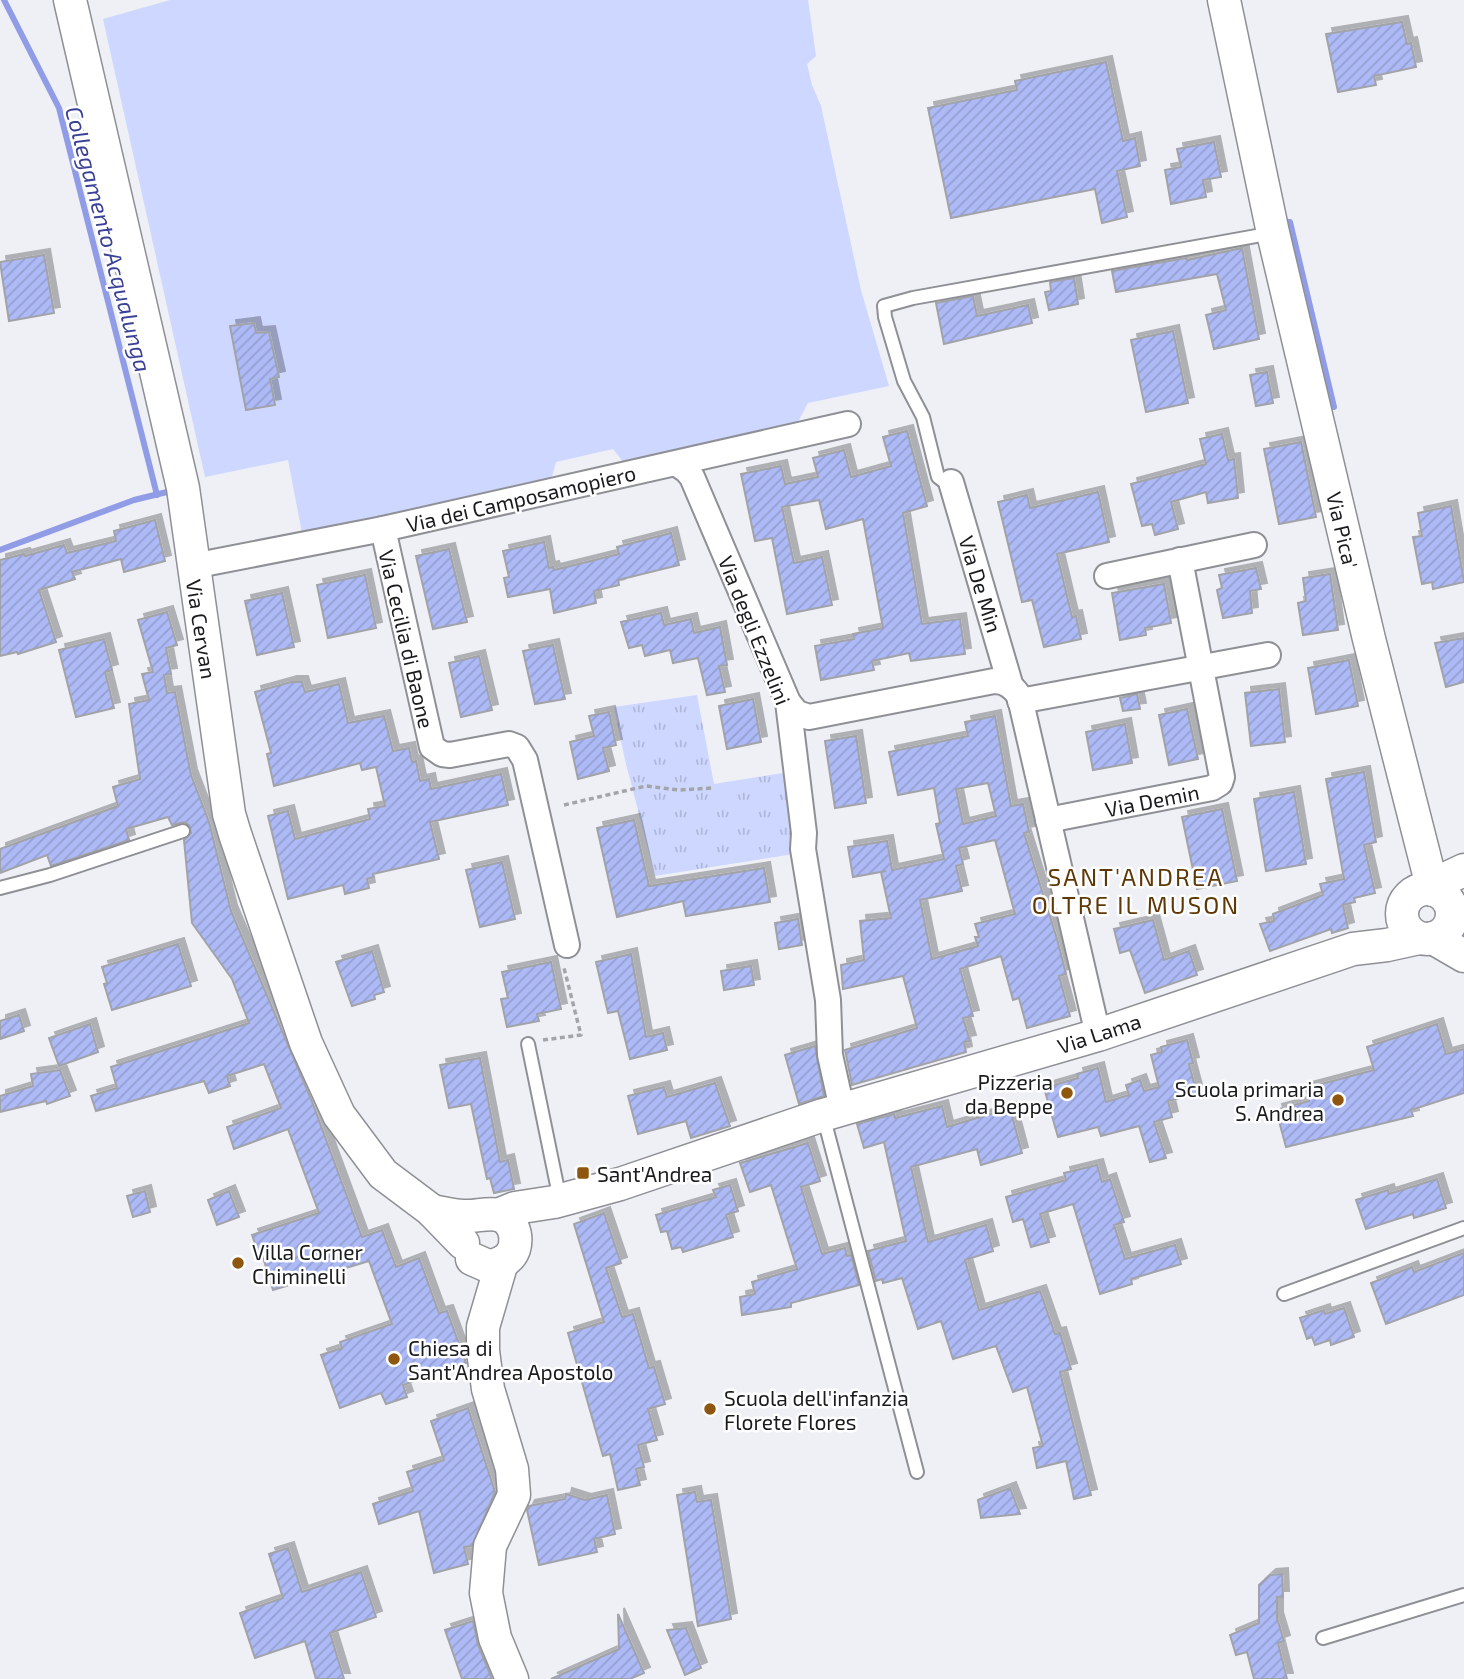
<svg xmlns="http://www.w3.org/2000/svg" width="1464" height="1679" viewBox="0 0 1464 1679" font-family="'Exo 2',sans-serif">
  <defs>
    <pattern id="park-tufts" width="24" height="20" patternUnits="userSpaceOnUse" patternTransform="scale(1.75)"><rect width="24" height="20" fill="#ced7ff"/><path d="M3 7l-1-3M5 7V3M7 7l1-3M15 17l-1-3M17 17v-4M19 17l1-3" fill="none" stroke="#b0b8da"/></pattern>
    <pattern id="building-hatch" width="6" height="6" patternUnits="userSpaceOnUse" patternTransform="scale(1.75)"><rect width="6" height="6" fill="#adbaf6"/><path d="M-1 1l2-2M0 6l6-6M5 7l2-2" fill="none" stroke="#949fd2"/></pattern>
    <filter id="shadow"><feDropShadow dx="6" dy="-6" stdDeviation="0" flood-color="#0004"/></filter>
  </defs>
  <rect width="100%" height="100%" fill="#eef0f6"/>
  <path fill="#ced7ff" d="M170,0H808L816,56L807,64L812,85L821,106L861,290L889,386L808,403L798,422L625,464L613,449L556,462L551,480L431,508L302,533L288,460L205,477L103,19Z"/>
  <path fill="url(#park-tufts)" d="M697,695L714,784L783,773L794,854L655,876L625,760L614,707Z"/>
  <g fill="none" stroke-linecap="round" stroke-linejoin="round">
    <g stroke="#909de6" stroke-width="6">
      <path d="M4,0L59,108L157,495"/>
      <path d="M1287,222H1290L1334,407"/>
      <path d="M0,550L134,500L167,492"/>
    </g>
  </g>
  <g fill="url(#building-hatch)" stroke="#a2a3a9" stroke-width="2" fill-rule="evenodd" filter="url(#shadow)">
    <path d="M1402,22L1407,44L1411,43L1416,67L1374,76L1376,85L1338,92L1326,34Z"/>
    <path d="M1106,62L1123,141L1135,138L1140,166L1117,171L1127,217L1102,223L1095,189L951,218L928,108L1017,90L1015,81Z"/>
    <path d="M1214,142L1221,177L1203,180L1206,197L1171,204L1165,170L1181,167L1177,149Z"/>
    <path d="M1242,248L1259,339L1214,349L1206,315L1226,310L1217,274L1116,292L1112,271L1186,258L1187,260Z"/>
    <path d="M44,255L54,313L9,321L0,262Z"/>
    <path d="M1074,278L1078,304L1049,310L1045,292L1051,291L1050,282Z"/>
    <path d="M973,296L977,316L1028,305L1032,323L944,344L936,303Z"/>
    <path d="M254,323L256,333L269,332L279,377L270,379L275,405L246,410L230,326Z"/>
    <path d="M1173,331L1188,403L1146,412L1131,340Z"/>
    <path d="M1267,372L1273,403L1256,406L1250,375Z"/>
    <path d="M907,431L927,506L903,513L922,624L960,619L965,654L911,661L909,653L872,661L874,670L821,680L815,646L854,639L853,634L883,628L863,519L826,529L819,500L782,507L794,563L822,557L832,605L787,614L772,538L755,541L741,474L781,466L785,484L818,477L813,458L844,450L851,477L891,466L883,437Z"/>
    <path d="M1222,434L1228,460L1234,459L1238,498L1208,503L1206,492L1171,502L1178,529L1155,535L1152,524L1142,526L1131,484L1206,464L1200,439Z"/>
    <path d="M1301,442L1316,517L1279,524L1264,449Z"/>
    <path d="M1098,492L1109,542L1057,554L1072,617L1076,616L1081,639L1044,647L1032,600L1022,602L998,502L1027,495L1030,508Z"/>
    <path d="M1451,506L1464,582L1433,589L1432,582L1422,584L1413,537L1422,536L1418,513Z"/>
    <path d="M155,520L165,561L124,572L121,559L72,572L75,579L39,590L56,642L18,654L17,652L0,656V560L24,554L25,556L64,545L67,553L116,541L114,531Z"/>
    <path d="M671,533L679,565L618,580L619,585L594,591L596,603L554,613L550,589L508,597L504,578L509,577L503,551L544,542L549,568L553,567L554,570L619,554L617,547Z"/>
    <path d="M449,549L467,622L433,629L416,556Z"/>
    <path d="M1256,568L1261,589L1250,591L1252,613L1223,618L1217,590L1222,588L1219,575Z"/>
    <path d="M1330,574L1338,630L1303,635L1298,603L1306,601L1303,578Z"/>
    <path d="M365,575L376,628L328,638L317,585Z"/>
    <path d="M1164,584L1171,623L1145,628L1146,635L1120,640L1112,593Z"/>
    <path d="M282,593L294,647L257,655L245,601Z"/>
    <path d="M167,612L177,645L166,648L171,674L164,675L167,693L175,692L191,775L209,822L231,911L311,1099L362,1237L382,1230L396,1267L419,1258L439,1313L447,1311L466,1363L403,1385L407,1397L386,1404L381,1393L340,1408L321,1355L342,1348L340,1342L392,1324L369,1261L273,1290L262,1254L259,1255L252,1235L319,1213L288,1129L234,1149L227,1127L281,1108L264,1064L227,1076L230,1086L209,1093L204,1081L96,1111L91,1096L117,1088L111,1067L249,1023L232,979L192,923L184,840L191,833L189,825L184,822L172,825L168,817L126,829L129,840L51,866L47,855L0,873V849L118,806L113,787L140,779L129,704L149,700L142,674L153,672L138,620Z"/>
    <path d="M661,613L664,625L691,619L694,633L720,627L727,665L719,666L725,692L707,695L698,658L673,663L670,650L645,656L642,645L629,648L621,622Z"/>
    <path d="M1464,638V682L1446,687L1435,643Z"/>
    <path d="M104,639L112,670L105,672L114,708L76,717L59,650Z"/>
    <path d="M553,645L565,699L535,704L523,651Z"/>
    <path d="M479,656L492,710L461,717L449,663Z"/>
    <path d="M1349,660L1358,706L1316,714L1308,668Z"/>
    <path d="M291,682H302L305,692L339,684L348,723L384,716L393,751L409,748L412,762L416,761L420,781L429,779L431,789L501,774L508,805L430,822L439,859L373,874L374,877L367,879L369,888L345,894L343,885L288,899L268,816L288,811L295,839L370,819L368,809L385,806L376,767L362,770L360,763L274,786L267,754L271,753L255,692Z"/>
    <path d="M1279,689L1285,742L1251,746L1245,693Z"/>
    <path d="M1137,694L1140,709L1123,711L1120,698Z"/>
    <path d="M753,699L761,742L727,749L719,706Z"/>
    <path d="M1187,709L1198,759L1169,765L1159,715Z"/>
    <path d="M609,712L616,745L603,748L609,771L578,779L570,742L594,736L589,716Z"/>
    <path d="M995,716L1011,806L1023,804L1029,832L1024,833L1057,939L1066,974L1059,976L1070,1016L1027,1028L1019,998L1013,1000L1001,956L960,969L973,1016L963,1018L970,1041L964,1042L966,1052L852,1085L845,1050L917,1028L903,976L843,989L841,965L864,960L860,921L891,918L881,872L886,871L853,877L848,847L887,841L892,870L944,859L936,824L940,823L934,788L898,795L889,752L968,736L965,722ZM988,783L996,816L963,824L956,789ZM995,840L1015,914L975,924L979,937H975L978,946L932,959L920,900L962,891L956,866L963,864L959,848Z"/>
    <path d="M1125,724L1132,763L1093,770L1086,732Z"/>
    <path d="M856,736L866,803L835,808L825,741Z"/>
    <path d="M1364,772L1376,842L1364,845L1375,893L1354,898L1355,902L1343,905L1348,928L1332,933L1331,929L1270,951L1260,924L1274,921L1273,914L1323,895L1320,884L1344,879L1326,779Z"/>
    <path d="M1294,792L1306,864L1266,871L1254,799Z"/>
    <path d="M1222,809L1237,881L1197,889L1182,817Z"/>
    <path d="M634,820L649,886L764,868L770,902L686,916L683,901L617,917L597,828Z"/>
    <path d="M502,862L515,919L480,927L466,870Z"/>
    <path d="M798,919L802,945L779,949L775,923Z"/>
    <path d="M1153,920L1164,960L1189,951L1197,975L1145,993L1130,950L1120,953L1114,929Z"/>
    <path d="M178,944L191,986L112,1010L104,984L107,983L102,967Z"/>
    <path d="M372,951L384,992L374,995L375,999L352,1006L336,962Z"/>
    <path d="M631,954L646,1037L663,1033L667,1050L630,1059L618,1011L608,1013L596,962Z"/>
    <path d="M551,962L561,1009L537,1014L539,1021L507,1027L501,999L508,998L502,972Z"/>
    <path d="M751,966L754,985L724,990L721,971Z"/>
    <path d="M19,1015L24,1031L0,1039V1021Z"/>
    <path d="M90,1024L98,1052L59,1066L49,1038Z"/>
    <path d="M1437,1024L1446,1054L1464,1049V1093L1411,1110L1413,1116L1286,1147L1276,1110L1309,1101L1306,1088L1374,1070L1367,1047Z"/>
    <path d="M1187,1040L1193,1063L1189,1064L1197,1094L1168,1101L1172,1117L1154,1122L1166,1158L1150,1162L1139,1126L1101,1136L1098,1127L1058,1137L1044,1088L1078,1078L1077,1074L1098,1068L1106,1102L1129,1095L1126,1085L1140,1080L1144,1091L1159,1087L1151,1055L1162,1052L1161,1047Z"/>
    <path d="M815,1046L824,1096L799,1104L785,1055Z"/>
    <path d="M480,1058L500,1162L508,1160L514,1189L494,1193L490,1178L487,1179L471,1104L449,1108L440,1065Z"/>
    <path d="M60,1070L70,1096L47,1104L46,1101L0,1112V1096L33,1086L31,1074Z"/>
    <path d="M715,1083L730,1126L691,1138L686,1121L638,1134L628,1096L664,1087L667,1097Z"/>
    <path d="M942,1106L947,1127L1010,1108L1022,1153L981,1165L977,1149L911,1167L928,1242L986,1225L993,1251L965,1260L979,1310L1040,1291L1055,1334L1060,1333L1071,1369L1060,1372L1091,1495L1074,1499L1066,1461L1037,1468L1033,1448L1043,1446L1027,1387L1013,1392L996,1346L953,1359L941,1321L918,1329L902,1278L883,1283L882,1279L876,1281L868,1251L906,1241L884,1142L864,1148L857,1124L894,1114L895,1118Z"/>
    <path d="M808,1143L820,1181L801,1187L822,1254L845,1248L847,1256L851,1255L859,1285L791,1303V1307L742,1315L740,1297L755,1294L752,1282L797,1269L771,1185L750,1192L740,1163Z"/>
    <path d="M1097,1165L1102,1182L1110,1179L1124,1222L1114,1225L1125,1259L1175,1245L1181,1264L1131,1279L1132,1284L1100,1294L1073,1204L1040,1214L1049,1242L1031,1247L1023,1219L1013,1222L1006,1197L1066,1180L1064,1173Z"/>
    <path d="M1437,1179L1446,1208L1414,1218L1413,1214L1366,1229L1356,1200L1388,1190L1389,1194Z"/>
    <path d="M730,1185L738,1211L726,1215L733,1237L683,1252L681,1247L672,1249L667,1231L661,1232L656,1215L716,1197L713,1190Z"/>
    <path d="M145,1191L150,1212L133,1217L127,1196Z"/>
    <path d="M229,1191L239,1217L217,1225L208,1200Z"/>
    <path d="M604,1213L621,1263L606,1268L622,1317L633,1314L649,1368L654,1367L665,1404L648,1409L657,1440L638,1445L644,1467L636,1469L640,1485L618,1490L610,1454L603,1456L568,1333L604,1322L574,1224Z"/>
    <path d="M1464,1253V1295L1386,1324L1371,1283L1412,1267L1414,1272Z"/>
    <path d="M1344,1308L1354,1337L1331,1345L1330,1340L1315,1345L1312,1337L1307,1339L1300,1318L1324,1310L1325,1314Z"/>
    <path d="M468,1408L495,1492L472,1546L464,1547L468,1564L434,1573L419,1511L379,1524L373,1504L413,1491L407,1472L444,1460L431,1421Z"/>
    <path d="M1010,1488L1020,1514L981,1518L978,1500Z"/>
    <path d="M695,1492L697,1502L711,1500L731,1619L698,1626L677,1495Z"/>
    <path d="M566,1494L585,1500L607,1495L615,1534L594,1539L597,1552L539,1565L527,1510L529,1506L565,1499Z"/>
    <path d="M288,1548L302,1592L361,1572L376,1617L330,1633L344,1679H316L305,1641L255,1658L240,1613L283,1598L269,1554Z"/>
    <path d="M1282,1574L1283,1597H1277V1618L1284,1641L1278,1643L1287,1679H1254L1247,1652L1236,1655L1230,1635L1259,1623V1585L1270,1575Z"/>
    <path d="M618,1614L644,1673L630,1679H551L619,1649Z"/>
    <path d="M473,1621L478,1645L492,1679H462L445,1630Z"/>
    <path d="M686,1628L701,1668L685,1675L667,1630Z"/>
  </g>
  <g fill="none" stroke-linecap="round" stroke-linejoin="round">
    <defs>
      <g id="service">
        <path d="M951,482L942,480L938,477L923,417L904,381L885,317L884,306L913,298L1273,233"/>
        <path d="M0,888L50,875L183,831"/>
        <path d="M528,1044L560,1200"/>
        <path d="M823,1115L917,1472"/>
        <path d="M1284,1294L1464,1228"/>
        <path d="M1323,1638L1464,1595"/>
      </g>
      <g id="minor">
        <path d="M677,464L686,470L692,477L788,702L804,833L803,849L828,1000L830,1055L842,1109"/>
        <path d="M951,482L1011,687"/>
        <path d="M383,529L432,747L442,754L450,755L509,744L517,747L525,760L567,945"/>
        <path d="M193,566L383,529L848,424"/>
        <path d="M1107,576L1254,545"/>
        <path d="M1020,701L1268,655"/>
        <path d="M788,702L797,713L809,717L994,681C1006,681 1015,688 1020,698L1098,1035"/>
        <path d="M1048,820L1212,788L1220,783L1222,777L1180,560"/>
      </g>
      <g id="tertiary">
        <path d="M70,0L183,488L229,814L235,834L306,1043L339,1115L383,1174L431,1210L463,1243"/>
        <path d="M1224,0L1273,233L1369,639L1433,890"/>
        <circle cx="1427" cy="914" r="25"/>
        <path d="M1437,891L1447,878L1464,870"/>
        <path d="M1433,938L1464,956"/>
        <path d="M432,1211C443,1213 454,1216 464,1216C482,1217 503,1206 513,1228C516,1235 516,1242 514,1249C510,1260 499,1265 488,1266L472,1259"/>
        <path d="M498,1215L515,1208L554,1202L620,1184L823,1115L1098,1035L1353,949L1387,945L1419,938"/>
        <path d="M502,1262L483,1327V1351L488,1389L512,1469L514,1495L490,1546L486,1593L495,1638L512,1679"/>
      </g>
    </defs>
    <use href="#service" stroke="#8f9096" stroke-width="16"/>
    <use href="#minor" stroke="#8f9096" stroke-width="28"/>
    <use href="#tertiary" stroke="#8f9096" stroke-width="35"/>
    <g stroke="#a3a5aa" stroke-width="3.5" stroke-dasharray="5 3.5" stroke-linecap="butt">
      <path d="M564,805L646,786L679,790L713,788"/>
      <path d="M543,1040L581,1035L564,968"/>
    </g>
    <use href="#service" stroke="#fff" stroke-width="12"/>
    <use href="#minor" stroke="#fff" stroke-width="24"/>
    <use href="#tertiary" stroke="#fff" stroke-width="32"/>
  </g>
  <g fill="#8e560e" stroke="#fff" stroke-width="2.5">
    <circle cx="1067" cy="1093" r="7"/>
    <circle cx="1338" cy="1100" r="7"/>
    <rect x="576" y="1166" width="14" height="14" rx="3.5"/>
    <circle cx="238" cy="1263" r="7"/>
    <circle cx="394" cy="1359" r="7"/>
    <circle cx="710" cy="1409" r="7"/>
  </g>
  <g text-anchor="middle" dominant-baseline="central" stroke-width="5" stroke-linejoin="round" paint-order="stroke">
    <g font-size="21" fill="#1a1b1d" stroke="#fff">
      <text transform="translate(521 498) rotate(-13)">Via dei Camposamopiero</text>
      <text transform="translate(1343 530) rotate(77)">Via Pica'</text>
      <text transform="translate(981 584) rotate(73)">Via De Min</text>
      <text transform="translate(202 629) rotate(81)">Via Cervan</text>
      <text transform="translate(755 630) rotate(68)">Via degli Ezzelini</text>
      <text transform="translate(407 639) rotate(77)">Via Cecilia di Baone</text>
      <text transform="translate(1152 800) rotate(-11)">Via Demin</text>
      <text transform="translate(1099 1033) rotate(-18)">Via Lama</text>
    </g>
    <g font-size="21" fill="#1a1b1d" stroke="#fff" text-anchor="start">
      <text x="1053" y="1081" text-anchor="end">Pizzeria<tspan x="1053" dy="24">da Beppe</tspan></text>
      <text x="1324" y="1088" text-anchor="end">Scuola primaria<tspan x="1324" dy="24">S. Andrea</tspan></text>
      <text x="597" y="1173">Sant'Andrea</text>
      <text x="252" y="1251">Villa Corner<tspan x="252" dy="24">Chiminelli</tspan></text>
      <text x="408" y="1347">Chiesa di<tspan x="408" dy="24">Sant'Andrea Apostolo</tspan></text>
      <text x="724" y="1397">Scuola dell'infanzia<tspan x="724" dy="24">Florete Flores</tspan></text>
    </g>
    <g font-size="23" font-style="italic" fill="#3a4196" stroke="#fff">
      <text transform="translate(109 239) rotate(75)">Collegamento Acqualunga</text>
    </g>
    <g font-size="24" letter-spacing="2" fill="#5f3807" stroke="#fff">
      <text x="1136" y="876">SANT'ANDREA<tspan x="1136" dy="28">OLTRE IL MUSON</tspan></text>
    </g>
  </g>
</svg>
